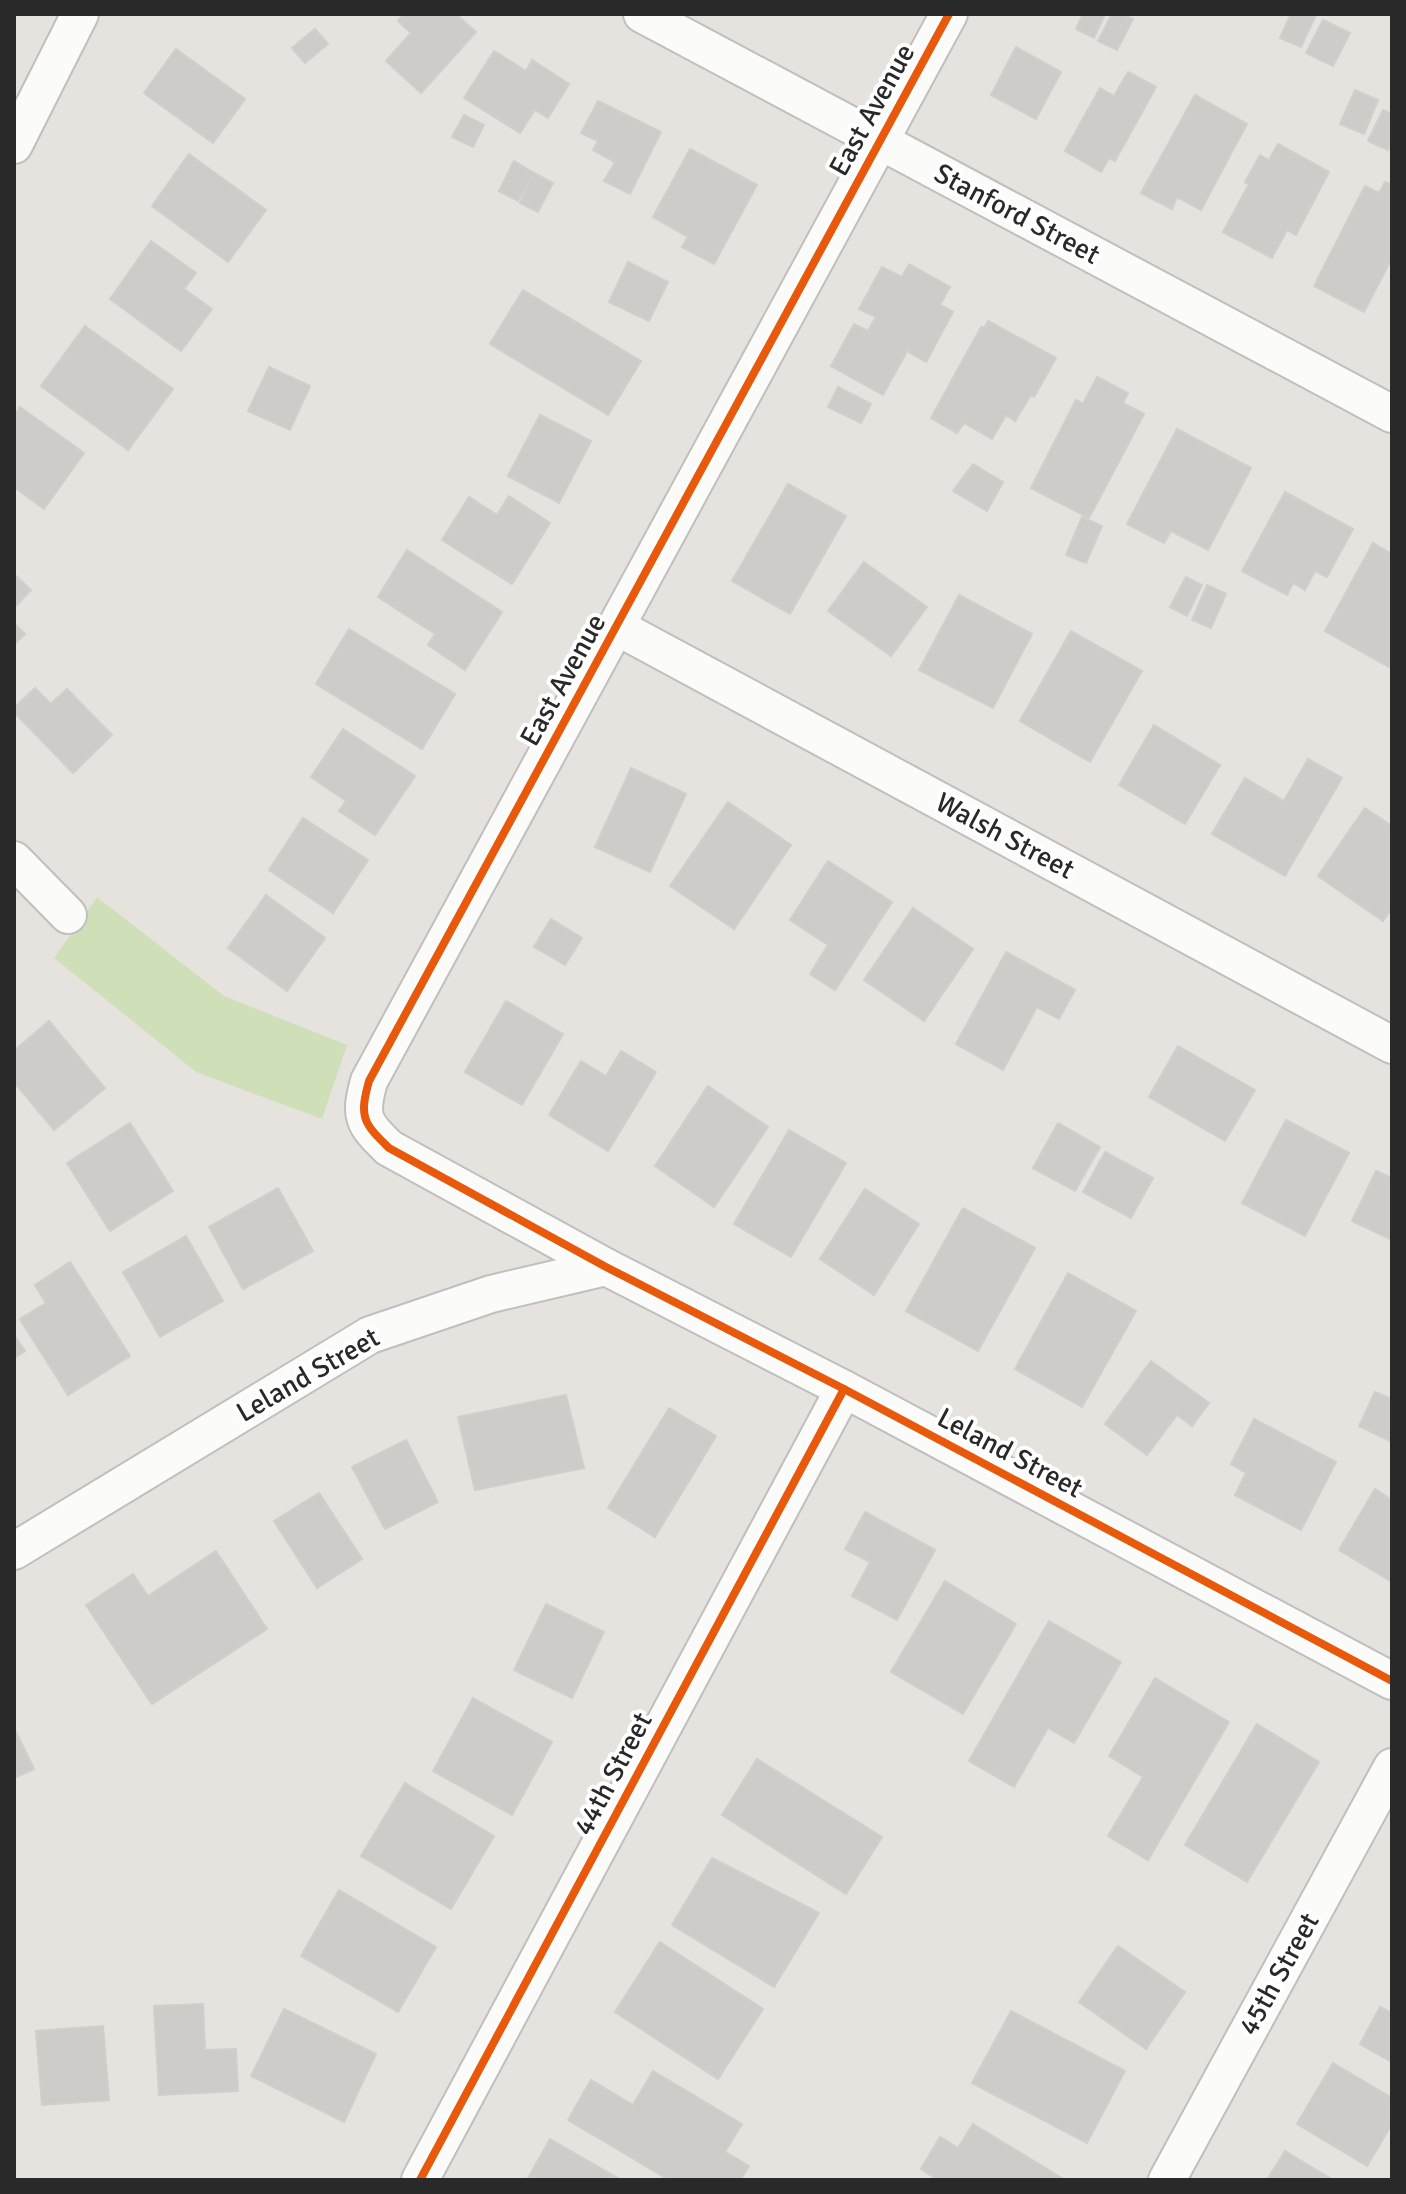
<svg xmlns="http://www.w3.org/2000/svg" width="1406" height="2194" viewBox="0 0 1406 2194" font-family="Signika,sans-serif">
  <rect width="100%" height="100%" fill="#e6e2de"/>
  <path fill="#cfe0b9" d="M97,897L224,996L347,1045L322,1119L196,1072L54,958Z"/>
  <g fill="#cecbc8" stroke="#d1cecb" stroke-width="2">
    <path d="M404,14H456L476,32L421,93L386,61L411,33L398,21Z"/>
    <path d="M1083,14H1105L1094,38L1076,29Z"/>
    <path d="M1112,14H1122L1133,19L1117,50L1098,41Z"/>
    <path d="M1291,14H1309L1315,17L1301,47L1280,38Z"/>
    <path d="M1323,20L1350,33L1333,66L1306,53Z"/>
    <path d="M315,29L328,44L305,63L292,48Z"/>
    <path d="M1016,47L1061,72L1036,119L991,95Z"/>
    <path d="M176,49L245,99L213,143L144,93Z"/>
    <path d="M494,51L526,71L532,60L569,84L548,118L535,110L520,133L464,98Z"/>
    <path d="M1128,72L1156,87L1115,161L1109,158L1101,172L1065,151L1100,88L1114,96Z"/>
    <path d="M1355,90L1378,100L1364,134L1340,124Z"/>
    <path d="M1195,95L1247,124L1201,210L1177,197L1172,209L1141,193Z"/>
    <path d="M598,101L661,132L630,194L604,181L615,162L593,150L598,141L581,133Z"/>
    <path d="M1383,110L1392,114V142L1388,150L1368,141Z"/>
    <path d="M464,115L484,125L473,147L452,137Z"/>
    <path d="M1278,144L1329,172L1296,235L1287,230L1272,258L1223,232L1249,184L1245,182L1260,155L1269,160Z"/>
    <path d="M690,149L757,185L714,264L682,247L688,237L653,217Z"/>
    <path d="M189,154L266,210L228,262L152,206Z"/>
    <path d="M514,161L534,173L518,201L499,191Z"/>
    <path d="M534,173L553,183L538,212L520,203Z"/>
    <path d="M1385,182L1392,185V258L1364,312L1314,286L1365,186L1379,193Z"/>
    <path d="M151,241L196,273L184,289L212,309L181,351L110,299Z"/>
    <path d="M628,262L668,282L649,321L609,302Z"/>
    <path d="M909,264L950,287L940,305L953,312L926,362L907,351L883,395L831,366L854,324L868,331L876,317L859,309L882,267L902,277Z"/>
    <path d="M523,290L641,361L608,415L490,344Z"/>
    <path d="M988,321L1056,358L1034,397L1031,395L1015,421L1006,415L992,439L964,423L957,433L931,418L981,327L984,328Z"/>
    <path d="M85,326L173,389L128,450L41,386Z"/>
    <path d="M269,367L310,386L290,430L248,411Z"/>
    <path d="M1097,377L1128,393L1123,403L1144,414L1089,518L1031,488L1076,400L1083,404Z"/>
    <path d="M838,387L871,404L861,423L828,407Z"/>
    <path d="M20,407L84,453L44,509L14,487V416Z"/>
    <path d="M540,415L591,441L559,503L508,476Z"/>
    <path d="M1177,429L1251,468L1208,550L1171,531L1164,543L1127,524Z"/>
    <path d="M973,464L1003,482L987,511L953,491Z"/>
    <path d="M788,484L846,516L790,614L732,581Z"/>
    <path d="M1285,492L1353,529L1327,577L1315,571L1305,590L1293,583L1287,595L1242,571Z"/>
    <path d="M509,496L550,523L512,584L442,540L469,497L497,515Z"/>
    <path d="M1082,517L1102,526L1086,563L1066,555Z"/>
    <path d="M1373,543L1392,554V661L1389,667L1325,631Z"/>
    <path d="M407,550L502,612L465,670L428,645L435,634L378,597Z"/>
    <path d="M864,562L927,607L891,656L828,611Z"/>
    <path d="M14,574L31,590L14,608Z"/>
    <path d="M1186,577L1202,585L1187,616L1170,607Z"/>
    <path d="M1207,585L1226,594L1211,628L1192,620Z"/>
    <path d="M959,595L1032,634L993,708L919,670Z"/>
    <path d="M14,623L25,634L14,645Z"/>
    <path d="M349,629L455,694L422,749L316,684Z"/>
    <path d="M1071,631L1142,671L1090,762L1020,721Z"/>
    <path d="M35,688L51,704L67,689L112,735L73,773L14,712V708Z"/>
    <path d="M1154,725L1220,765L1185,824L1119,785Z"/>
    <path d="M343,729L415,776L375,835L339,811L346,801L311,777Z"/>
    <path d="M1308,759L1342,778L1285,876L1212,834L1245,778L1284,801Z"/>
    <path d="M631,768L686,794L650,872L595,847Z"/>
    <path d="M728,802L791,845L734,929L670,886Z"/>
    <path d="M1365,808L1392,826V908L1383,921L1318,876Z"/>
    <path d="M303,818L368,860L333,913L269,870Z"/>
    <path d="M828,861L892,902L835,990L810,974L828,945L790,920Z"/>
    <path d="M266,895L325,938L287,991L228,948Z"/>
    <path d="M913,908L973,949L924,1021L864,980Z"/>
    <path d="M551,919L582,938L565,965L534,947Z"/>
    <path d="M1006,952L1075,990L1059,1019L1037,1007L1003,1070L956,1044Z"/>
    <path d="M506,1001L563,1034L522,1105L465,1072Z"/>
    <path d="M49,1021L105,1088L54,1130L14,1082V1051Z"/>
    <path d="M1178,1046L1255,1090L1225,1141L1149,1097Z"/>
    <path d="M621,1051L656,1072L608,1151L549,1115L581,1061L606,1076Z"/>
    <path d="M708,1086L768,1127L714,1207L655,1166Z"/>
    <path d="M1286,1120L1349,1153L1305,1236L1242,1203Z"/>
    <path d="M130,1123L173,1191L110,1231L67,1163Z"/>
    <path d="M1058,1123L1100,1147L1075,1191L1033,1168Z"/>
    <path d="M789,1130L846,1163L791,1257L734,1224Z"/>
    <path d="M1105,1152L1153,1178L1131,1218L1083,1192Z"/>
    <path d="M1376,1171L1392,1178V1240L1352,1221Z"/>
    <path d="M278,1188L313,1251L243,1289L209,1227Z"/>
    <path d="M865,1189L919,1224L874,1295L820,1259Z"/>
    <path d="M963,1208L1035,1248L978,1351L906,1311Z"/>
    <path d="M186,1236L223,1301L160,1337L123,1272Z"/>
    <path d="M70,1262L130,1356L68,1395L20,1319L46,1303L35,1285Z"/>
    <path d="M1068,1273L1136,1311L1082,1407L1015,1369Z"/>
    <path d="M14,1335L25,1351L14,1358Z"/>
    <path d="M1151,1361L1209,1403L1192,1426L1177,1415L1147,1455L1105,1424Z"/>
    <path d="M1375,1392L1392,1399V1442L1359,1426Z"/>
    <path d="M566,1395L584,1468L475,1490L458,1417Z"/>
    <path d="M669,1408L716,1436L655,1537L608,1508Z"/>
    <path d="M1254,1419L1336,1462L1301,1530L1235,1495L1246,1473L1231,1464Z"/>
    <path d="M406,1440L438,1502L385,1529L352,1467Z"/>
    <path d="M1375,1489L1392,1500V1582L1339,1550Z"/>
    <path d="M319,1493L362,1559L317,1588L274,1521Z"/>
    <path d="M865,1512L935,1550L897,1620L852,1596L870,1562L845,1549Z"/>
    <path d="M216,1551L267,1629L152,1704L86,1605L133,1574L148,1596Z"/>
    <path d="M945,1581L1016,1624L963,1714L891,1672Z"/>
    <path d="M546,1604L604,1632L572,1698L514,1670Z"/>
    <path d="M1049,1621L1121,1662L1074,1743L1048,1728L1014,1787L969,1761Z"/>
    <path d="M1155,1678L1229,1722L1148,1860L1108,1836L1143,1777L1109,1756Z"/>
    <path d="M473,1698L552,1742L512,1815L433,1771Z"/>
    <path d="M1257,1724L1319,1762L1247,1882L1185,1845Z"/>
    <path d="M14,1728L34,1769L14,1778Z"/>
    <path d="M757,1759L882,1837L846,1894L722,1815Z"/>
    <path d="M405,1783L494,1836L451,1909L361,1856Z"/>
    <path d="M712,1858L819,1913L774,1987L672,1925Z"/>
    <path d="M339,1890L436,1947L398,2012L301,1956Z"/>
    <path d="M660,1942L763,2009L718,2079L615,2012Z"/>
    <path d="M1118,1946L1185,1992L1146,2049L1079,2002Z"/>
    <path d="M203,2004L205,2050L236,2049L238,2091L159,2095L154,2006Z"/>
    <path d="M1380,2007L1392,2013V2062L1360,2044Z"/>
    <path d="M284,2009L376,2054L344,2122L251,2076Z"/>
    <path d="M1011,2011L1125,2071L1087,2143L972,2083Z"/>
    <path d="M103,2026L109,2100L42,2105L36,2031Z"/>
    <path d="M1333,2063L1392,2098V2124L1367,2166L1297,2124Z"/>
    <path d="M653,2071L742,2124L725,2152L749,2166L740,2180H669L568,2120L591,2080L633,2105Z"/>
    <path d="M973,2124L1065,2180H938L921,2169L940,2137L958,2148Z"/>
    <path d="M550,2139L621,2180H527Z"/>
    <path d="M1285,2151L1333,2180H1267Z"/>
  </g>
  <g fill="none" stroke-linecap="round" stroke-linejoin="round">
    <defs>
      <g id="street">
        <path d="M642,14L1392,414"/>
        <path d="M949,14L369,1081C359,1117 363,1123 389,1148L606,1267L844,1389L1392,1681"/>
        <path d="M14,145L80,14"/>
        <path d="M617,627L1392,1045"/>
        <path d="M14,860L68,915"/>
        <path d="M14,1551L370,1335L491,1294L606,1267"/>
        <path d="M420,2180L844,1389"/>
        <path d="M1167,2180L1392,1767"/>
      </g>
    </defs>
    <use href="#street" stroke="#c0bfbf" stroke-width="40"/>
    <use href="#street" stroke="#fbfbfa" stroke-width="36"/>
    <defs>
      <g id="cycleway">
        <path d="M949,14L369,1081C359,1117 363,1123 389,1148L606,1267L844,1389L1392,1681"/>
        <path d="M420,2180L844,1389"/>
      </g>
    </defs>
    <use href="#cycleway" stroke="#fff" stroke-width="13"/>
    <use href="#cycleway" stroke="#e8590c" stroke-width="8"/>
  </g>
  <g text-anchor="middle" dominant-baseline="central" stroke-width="8" stroke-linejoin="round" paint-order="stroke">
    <g font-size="28" fill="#292929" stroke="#fff">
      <text transform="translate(872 110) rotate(-61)">East Avenue</text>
      <text transform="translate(1017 214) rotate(28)">Stanford Street</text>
      <text transform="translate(563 680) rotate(-61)">East Avenue</text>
      <text transform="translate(1005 836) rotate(28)">Walsh Street</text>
      <text transform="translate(308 1375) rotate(-30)">Leland Street</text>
      <text transform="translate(1010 1453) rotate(28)">Leland Street</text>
      <text transform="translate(613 1774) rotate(-62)">44th Street</text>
      <text transform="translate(1279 1974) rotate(-61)">45th Street</text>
    </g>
  </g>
  <rect width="1406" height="2194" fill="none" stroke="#292929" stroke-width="32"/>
</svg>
